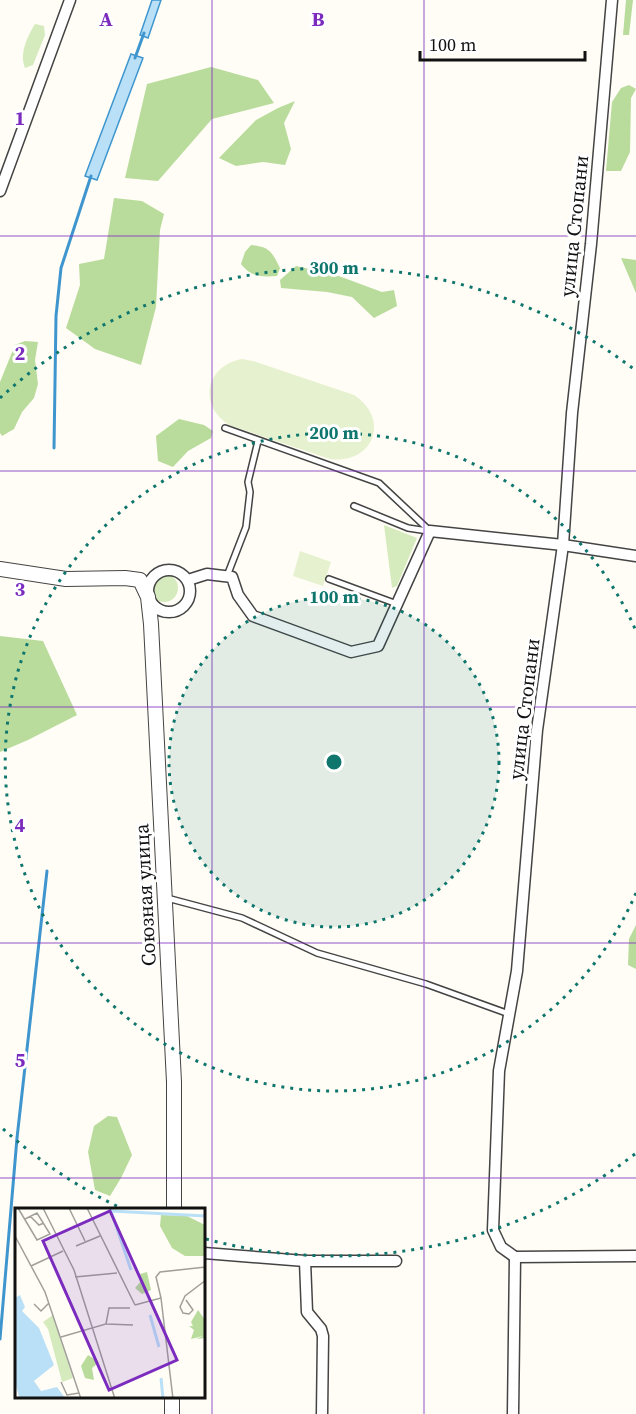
<svg xmlns="http://www.w3.org/2000/svg" width="636" height="1414" viewBox="0 0 636 1414" font-family="'Source Serif 4',serif">
  <rect width="100%" height="100%" fill="#fffdf5"/>
  <g fill="#d5ebbd">
    <path d="M35,24L44,26L45,35L33,65L25,68C19,54 27,37 35,24Z"/>
    <path d="M384,525L417,538L397,586L392,588Z"/>
    <circle cx="164" cy="588" r="14"/>
  </g>
  <g fill="#b9dc9c">
    <path d="M626,0H633L629,35H623Z"/>
    <path d="M211,67L258,80L274,103L212,119L158,181L125,178L147,84Z"/>
    <path d="M629,85L636,89L631,98L630,152L621,171H606L612,102L621,88Z"/>
    <path d="M295,101L284,123L291,149L285,165L263,162L236,166L219,158L256,120L278,108Z"/>
    <path d="M114,198L142,201L164,214L160,230L156,307L141,365L95,349L66,328L80,285L79,264L104,259Z"/>
    <path d="M251,245C270,247 272,252 280,268L277,276C262,277 251,277 241,264L245,252Z"/>
    <path d="M621,258L636,260V293Z"/>
    <path d="M296,266L336,275L382,292L394,290L397,306L374,318L352,297L327,292L281,288L280,280Z"/>
    <path d="M25,341L38,342L35,360L38,384L34,398L22,412L14,429L2,436L0,433V382L15,345Z"/>
    <path d="M179,419L204,425L213,431L211,438L188,451L173,467L158,461L156,436Z"/>
    <path d="M0,636L43,641L77,715L28,740L0,752Z"/>
    <path d="M636,925V969L628,965L629,939Z"/>
    <path d="M108,1116L117,1117L132,1155L121,1178L110,1196L95,1190L88,1152L94,1126Z"/>
  </g>
  <g fill="#e6f2cf">
    <path d="M242,359L253,361L354,395C391,419 373,465 330,459L229,425C198,405 205,366 242,359Z"/>
    <path d="M300,551L331,562L323,586L293,576Z"/>
  </g>
  <g fill="#b9e0f7" stroke="#3f96cf" stroke-width="1.5">
    <path d="M152,0H161L148,38L140,35Z"/>
    <path d="M131,54L143,58L97,180L85,176Z"/>
  </g>
  <g fill="none" stroke-linecap="round" stroke-linejoin="round">
    <g stroke="#3f96cf" stroke-width="3">
      <path d="M135,58L144,33"/>
      <path d="M54,448L56,316L61,268L91,176"/>
      <path d="M0,1339L17,1138L47,871"/>
    </g>
    <defs>
      <g id="service">
        <path d="M225,428L379,483L430,531"/>
        <path d="M354,506L408,528L428,531"/>
        <path d="M227,576L246,527L250,492L248,482L258,441"/>
        <path d="M329,579L397,604"/>
        <path d="M167,898L242,918L317,953L426,984L509,1014"/>
      </g>
      <g id="minor">
        <path d="M0,191L70,0"/>
        <circle cx="169" cy="591" r="21"/>
        <path d="M188,580L207,574L232,577L238,595L253,616L351,652L378,646L430,531L563,545L636,556"/>
        <path d="M204,1253L305,1261H396"/>
        <path d="M515,1257L501,1247L493,1230L499,1071L517,971L537,730L563,545L572,413L591,244L612,0"/>
        <path d="M515,1257L636,1256"/>
        <path d="M305,1261L307,1312L321,1329L323,1336L322,1414"/>
        <path d="M513,1414L515,1257"/>
      </g>
      <g id="tertiary">
        <path d="M0,569L66,579L125,578L140,580L148,597L151,624L174,1082V1210"/>
        <path d="M172,1414V1398"/>
      </g>
    </defs>
    <use href="#service" stroke="#444" stroke-width="8"/>
    <use href="#minor" stroke="#444" stroke-width="13"/>
    <use href="#tertiary" stroke="#444" stroke-width="16"/>
    <use href="#service" stroke="#fff" stroke-width="5"/>
    <use href="#minor" stroke="#fff" stroke-width="10"/>
    <use href="#tertiary" stroke="#fff" stroke-width="14"/>
  </g>
  <path fill="none" stroke="#7b2cbf" stroke-width="1.5" stroke-opacity="0.55" d="M212,0V1414M424,0V1414M0,236H636M0,471H636M0,707H636M0,943H636M0,1178H636"/>
  <circle cx="334" cy="762" r="165" fill="#0f766e" fill-opacity=".12"/>
  <g fill="none" stroke="#0f766e" stroke-width="3" stroke-dasharray="3 6">
    <circle cx="334" cy="762" r="165"/>
    <path d="M636 893A329 329 0 1 1 636 631"/>
    <path d="M635 1154A494 494 0 0 1 206 1239M125 1210A494 494 0 0 1 0 1126M0 398A494 494 0 0 1 635 370"/>
  </g>
  <g text-anchor="middle" dominant-baseline="central" stroke-width="6" stroke-linejoin="round" paint-order="stroke">
    <g font-size="20" fill="#111" stroke="#fff">
      <text transform="translate(574 226) rotate(-84)">улица Стопани</text>
      <text transform="translate(524 709) rotate(-83)">улица Стопани</text>
      <text transform="translate(145 895) rotate(-93)">Союзная улица</text>
    </g>
  </g>
  <g transform="translate(15 1208)">
    <rect width="190" height="190" fill="#fffdf5"/>
    <path d="M38,107L58,170L47,174L33,121L28,114Z" fill="#d5ebbd"/>
    <path d="M146,7L172,8L190,17V48H170L157,40L145,18ZM132,64L136,82L127,86L120,80L127,72L125,66ZM183,102L190,112V130L181,131L188,128L176,131L179,122L174,118H178L176,114ZM73,147L84,154L77,160L79,172L70,170L66,158Z" fill="#b9dc9c"/>
    <path d="M5,87L10,99L7,103L24,120L39,157L19,173L26,183L42,179L50,190L4,189L0,174V90Z" fill="#b9e0f7"/>
    <path fill="none" stroke="#b9e0f7" stroke-width="3" d="M95,0L116,62M96,3L191,8M135,107L144,139M146,170L148,191"/>
    <path fill="none" stroke="#a09f9a" stroke-width="1.5" d="M3,0L22,32L35,26L22,5L10,11M28,0L59,62L100,191M54,0L70,33M72,0L120,97M15,8L24,17L29,15M0,28L30,84L66,191M61,38L85,28M16,58L48,43M60,69L102,65M146,90L158,191M171,92L178,102L174,106L168,105L165,99L170,88L191,72M19,96L26,103L34,95M120,97L146,90L141,69L145,64L191,59M91,116L118,117M46,129L91,116L94,100H115M46,174L52,187L64,185"/>
    <path fill="#7b2cbf" fill-opacity="0.15" stroke="#7b2cbf" stroke-width="3" d="M95,3L162,152L94,182L28,33Z"/>
    <rect width="190" height="190" fill="none" stroke="#111" stroke-width="3"/>
  </g>
  <g font-size="20" text-anchor="middle" font-weight="bold" fill="#7b2cbf" stroke="#fff" stroke-width="6" stroke-linejoin="round" paint-order="stroke">
    <text x="106" y="26">A</text>
    <text x="318" y="26">B</text>
    <text x="20" y="125">1</text>
    <text x="20" y="360">2</text>
    <text x="20" y="596">3</text>
    <text x="20" y="832">4</text>
    <text x="20" y="1067">5</text>
  </g>
  <circle cx="334" cy="762" r="9" fill="#0f766e" stroke="#fff" stroke-width="3"/>
  <g font-size="18" text-anchor="middle" font-weight="bold" fill="#0f766e" stroke="#fff" stroke-width="6" stroke-linejoin="round" paint-order="stroke">
    <text x="334" y="274">300 m</text>
    <text x="334" y="439">200 m</text>
    <text x="334" y="603">100 m</text>
  </g>
  <path d="M420 51v9h165v-9" fill="none" stroke="#111111" stroke-width="3"/>
  <text x="429" y="51" font-size="18" fill="#111111" stroke="#ffffff" stroke-width="4.5" paint-order="stroke">100 m</text>
</svg>
